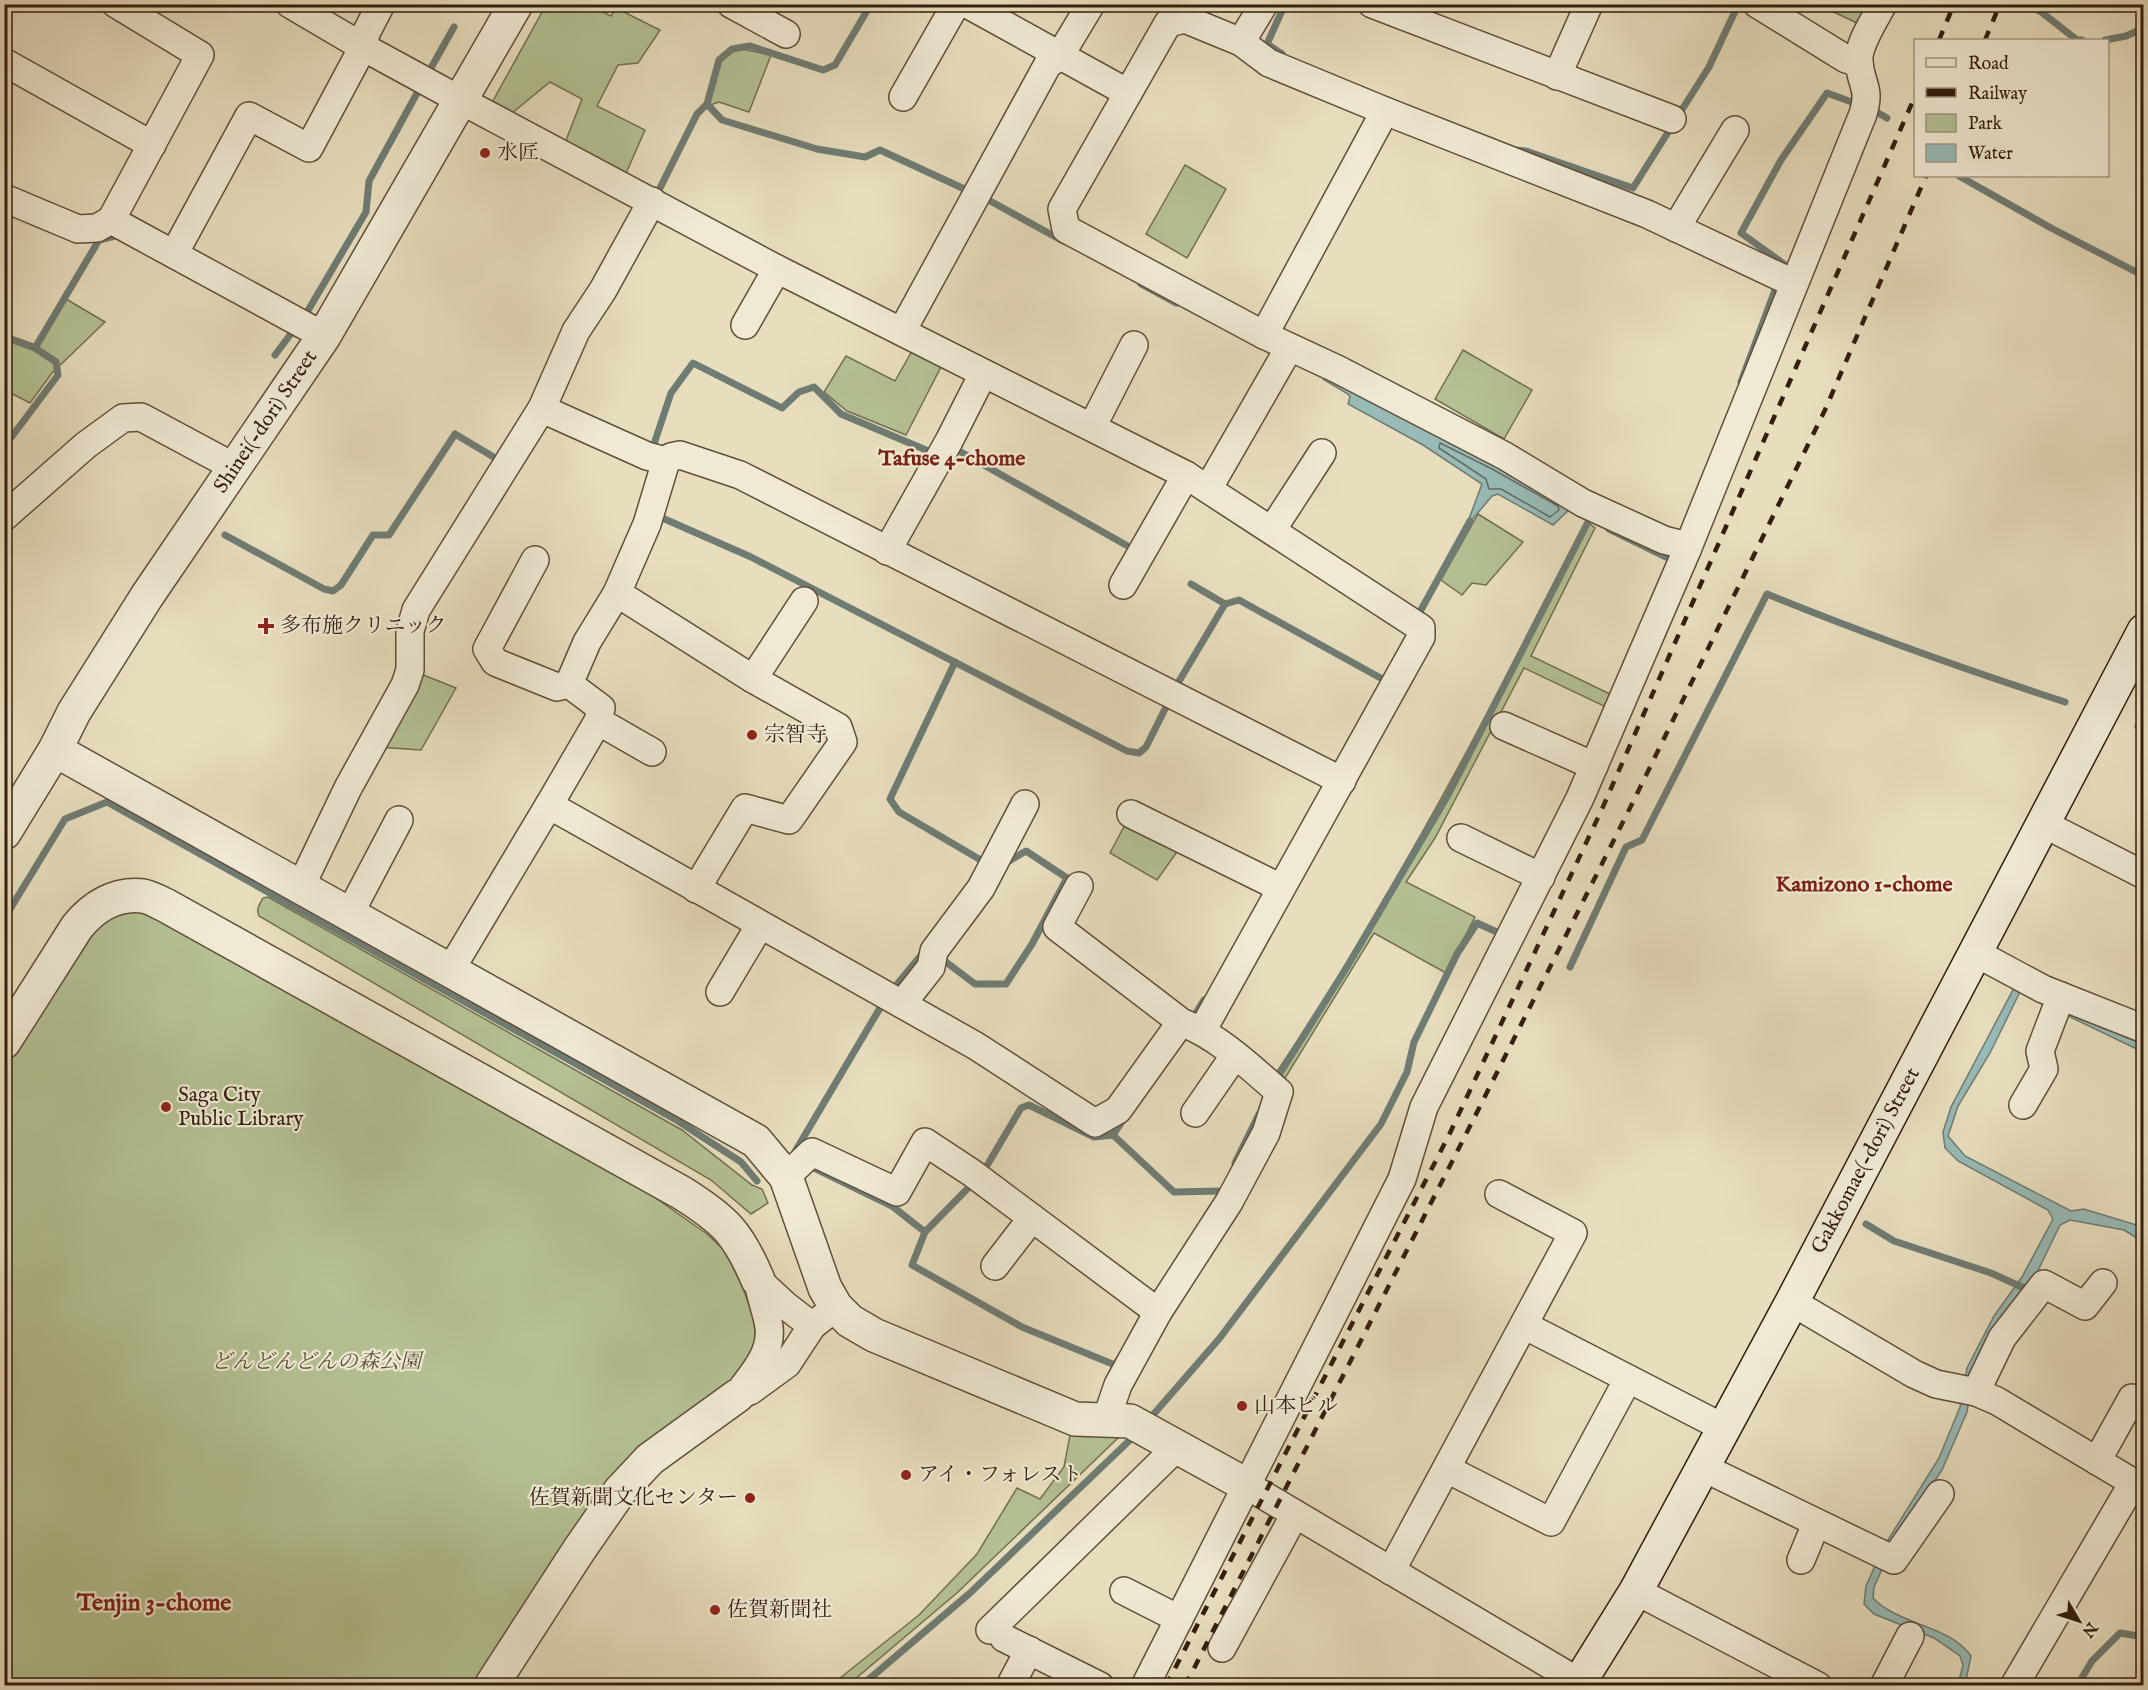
<svg xmlns="http://www.w3.org/2000/svg" width="2148" height="1690" viewBox="0 0 2148 1690" font-family="'IM FELL English','Noto Serif JP',serif">
  <rect width="100%" height="100%" fill="#e8debe"/>
  <filter id="stains"><feTurbulence type="fractalNoise" baseFrequency=".00333" numOctaves="4"/><feColorMatrix values="0 0 0 0 .2 0 0 0 0 .09 0 0 0 0 .02 0 0 0 .5 -.17"/></filter>
  <radialGradient id="worn" r=".72"><stop offset=".6" stop-color="#630" stop-opacity="0"/><stop offset="1" stop-color="#630" stop-opacity=".3"/></radialGradient>
  <g fill="#b4c193" stroke="#737051" stroke-width="1.5">
    <path d="M546,5H589L611,16L616,8L660,30L638,63L618,65L597,106L645,130L623,180L563,148L582,99L550,82L506,118L489,108Z"/>
    <path d="M1819,5H1869L1859,24Z"/>
    <path d="M731,47L771,55L749,112L719,102L705,107L719,58Z"/>
    <path d="M1185,165L1226,189L1187,258L1146,234Z"/>
    <path d="M66,299L105,322L52,373L30,403L5,390V334L39,346Z"/>
    <path d="M916,344L945,359L906,435L847,411L824,392L846,356L895,381Z"/>
    <path d="M1463,350L1532,390L1504,439L1435,399Z"/>
    <path d="M1478,514L1523,542L1486,585L1472,583L1462,595L1441,580Z"/>
    <path d="M1586,521L1595,528L1531,656L1612,695L1608,708L1524,668L1435,838L1406,882L1475,917L1446,973L1374,933L1282,1083L1274,1076C1298,1040 1323,1003 1345,965C1432,821 1511,672 1586,521Z"/>
    <path d="M416,672L456,688L421,750L378,747Z"/>
    <path d="M1127,821L1179,849L1157,880L1110,853Z"/>
    <path d="M268,897L682,1130L752,1185L762,1189L768,1203L751,1214L711,1180L259,916C256,909 259,905 263,898Z"/>
    <path d="M135,911L151,915L640,1187L707,1234L726,1252L742,1286L753,1315L756,1339L746,1366L727,1386L480,1685H5L4,1061L80,941L104,918Z"/>
    <path d="M1071,1430L1121,1435L958,1592L848,1685L830,1686L919,1615L977,1554L1017,1488L1040,1499L1064,1467Z"/>
  </g>
  <g fill="#98bbb7" stroke="#6f7c74" stroke-width="1.5">
    <path d="M1324,373L1572,507L1553,525L1498,494L1492,496L1466,527L1482,484L1423,445L1348,404L1350,397L1348,394L1323,379Z"/>
    <path d="M2018,987L2019,994L1990,1053L1958,1106L1948,1136L1965,1156L2071,1211L2084,1209L2143,1227V1242L2124,1230L2070,1220L2060,1225L2029,1289L1974,1371L1967,1412L1942,1470L1893,1545L1874,1587L1873,1598C1900,1626 1948,1624 1971,1656L1965,1685H1958L1963,1665L1960,1656L1934,1638L1874,1614L1864,1604L1866,1586L1883,1548L1939,1458L1960,1407L1967,1368L1994,1316L2022,1277L2053,1219L2048,1210L1958,1161L1945,1148L1943,1132L1951,1107L2014,988Z"/>
    <path d="M2066,1005L2143,1037V1052L2066,1015Z"/>
  </g>
  <g fill="none" stroke-linecap="round" stroke-linejoin="round">
    <path stroke="#656c63" stroke-width="1.5" d="M1440,443L1492,469L1558,506L1559,510L1550,517L1501,489H1489L1486,479L1439,448Z"/>
    <g stroke="#6f7c74" stroke-width="7">
      <path d="M271,4L285,12"/>
      <path d="M2023,4L2040,11L2077,40H2082"/>
      <path d="M2105,40L2126,36L2144,28"/>
      <path d="M1282,54L1267,44L1285,4"/>
      <path d="M427,75L454,27"/>
      <path d="M707,104L722,120L817,149L865,157L880,150L971,192"/>
      <path d="M1871,109L1887,118"/>
      <path d="M1678,116L1709,67L1738,5"/>
      <path d="M1514,150L1526,151L1633,188L1672,126"/>
      <path d="M1959,176L2051,228L2144,276"/>
      <path d="M981,196L1063,241"/>
      <path d="M655,198L697,114L707,104L719,60L732,49L750,46L823,70L835,65L871,4"/>
      <path d="M1782,269L1784,264L1741,233L1781,160L1827,93L1860,105"/>
      <path d="M1141,284L1176,303"/>
      <path d="M303,319L366,212L369,181L422,84"/>
      <path d="M4,337L35,348"/>
      <path d="M275,355L296,327"/>
      <path d="M1741,382L1778,282"/>
      <path d="M4,447L58,375L56,362L35,348L99,240L119,235L121,236"/>
      <path d="M650,447H653L671,393L693,363L782,408L799,392L814,387L841,414L926,450"/>
      <path d="M959,451L1126,545"/>
      <path d="M660,517L751,557L1127,751L1139,753L1146,747L1168,703"/>
      <path d="M1609,529L1666,557L1672,547"/>
      <path d="M225,535L324,589L333,591L341,585L373,535H389L455,434L497,459"/>
      <path d="M1191,584L1225,604L1239,600L1386,681"/>
      <path d="M1416,619L1470,521"/>
      <path d="M955,662L890,799L899,812L979,859"/>
      <path d="M1178,683L1225,604"/>
      <path d="M2138,726L2144,728"/>
      <path d="M4,919L65,819L107,802L678,1121L741,1162L757,1181"/>
      <path d="M946,962L975,984H1006L1032,944L1067,878L1026,851L1009,861"/>
      <path d="M1570,967L1626,847L1642,840L1767,594C1865,634 1964,669 2065,702"/>
      <path d="M894,988L922,954"/>
      <path d="M1191,1021L1204,1000"/>
      <path d="M1277,1078L1347,967L1448,795L1589,520"/>
      <path d="M1113,1135L1174,1192L1220,1191"/>
      <path d="M796,1150L883,1003"/>
      <path d="M1235,1163L1259,1114"/>
      <path d="M814,1168L892,1206L925,1232"/>
      <path d="M982,1174L1021,1108L1029,1105L1094,1137L1113,1135L1125,1117"/>
      <path d="M974,1182L925,1232L912,1265L1022,1327L1115,1365L1119,1359"/>
      <path d="M1866,1224L1894,1241L1991,1273L2024,1288"/>
      <path d="M1152,1416L1219,1339L1381,1124L1407,1072L1414,1042L1457,954L1477,923L1499,933"/>
      <path d="M861,1686L970,1593L1131,1439"/>
      <path d="M2077,1686L2092,1661L2120,1633L2144,1637"/>
    </g>
    <defs>
      <g id="minor">
        <path d="M290,4L363,47L462,101L777,269L1186,475L1421,628V637L1202,1031"/>
        <path d="M731,4L786,34"/>
        <path d="M967,4L1128,93"/>
        <path d="M1372,4L1672,119"/>
        <path d="M1757,4L1846,59L1859,62"/>
        <path d="M1241,42L1264,4"/>
        <path d="M4,62L152,145"/>
        <path d="M1557,76L1589,4"/>
        <path d="M903,97L956,4"/>
        <path d="M4,198L78,229L97,228L111,220L324,336"/>
        <path d="M111,220L200,55L116,4"/>
        <path d="M1676,228L1735,130"/>
        <path d="M174,254L249,116L309,148L363,47L366,33L381,4"/>
        <path d="M745,325L777,269"/>
        <path d="M902,331L1048,64L1059,57L1091,4"/>
        <path d="M1264,335L1385,111"/>
        <path d="M549,412L647,456L666,461L671,457L680,455L740,475L1342,781"/>
        <path d="M1092,427L1134,345"/>
        <path d="M1208,489L1289,348"/>
        <path d="M4,517L86,445L123,418L141,417L236,468"/>
        <path d="M1272,530L1322,453"/>
        <path d="M1687,550L1680,544L1664,540L1583,503L1505,456L1337,369L1264,335L1066,229L1062,209L1168,23L1185,19L1241,42L1269,63L1385,111L1647,214L1793,283"/>
        <path d="M887,551L949,441L983,374"/>
        <path d="M535,560L487,649L495,662L557,687L569,684"/>
        <path d="M1123,585L1186,475"/>
        <path d="M617,593L753,679L838,727L843,742L789,820L745,808L696,889"/>
        <path d="M753,679L804,601"/>
        <path d="M598,721L652,752"/>
        <path d="M1504,726L1594,766"/>
        <path d="M549,805L598,721L601,708L569,684L587,642L617,593L647,524L666,461"/>
        <path d="M1131,814L1281,888"/>
        <path d="M2044,824L2144,875"/>
        <path d="M1461,838L1541,877"/>
        <path d="M301,886L348,788L405,685L410,670V631L416,610L542,408L576,331L603,290L652,201"/>
        <path d="M1079,886L1057,927L1181,1022C1219,1037 1248,1065 1279,1092L1266,1133L1229,1202L1158,1312L1118,1385L1106,1420"/>
        <path d="M350,913L399,820"/>
        <path d="M1976,953L2043,989L2144,1029"/>
        <path d="M451,969L549,805L976,1046L1095,1123L1118,1110L1181,1022"/>
        <path d="M720,992L760,925"/>
        <path d="M902,1004L931,967L934,951L981,888L1025,804"/>
        <path d="M2023,1105L2044,1069L2040,1051L2061,996"/>
        <path d="M1195,1113L1235,1055"/>
        <path d="M786,1177L812,1152L897,1192L925,1142L972,1173L1158,1312"/>
        <path d="M995,1266L1032,1218"/>
        <path d="M758,1280L785,1305L812,1326"/>
        <path d="M1792,1302L1914,1374L1936,1384L1976,1392L1997,1401L2144,1489"/>
        <path d="M1524,1325L1724,1428"/>
        <path d="M743,1387C756,1370 772,1351 769,1327C767,1312 760,1297 758,1280"/>
        <path d="M1976,1392L2002,1338L2044,1284L2085,1306L2103,1283"/>
        <path d="M737,1396L750,1391L787,1364L812,1326L836,1307"/>
        <path d="M2097,1461L2132,1398"/>
        <path d="M1702,1467L1894,1560L1940,1494"/>
        <path d="M1447,1469L1551,1522L1628,1379"/>
        <path d="M1248,1486L1579,1682"/>
        <path d="M1801,1560L1816,1524"/>
        <path d="M1391,1571L1573,1233L1499,1194"/>
        <path d="M1124,1591L1179,1619"/>
        <path d="M1636,1591L1818,1686"/>
        <path d="M990,1630L1177,1447"/>
        <path d="M1004,1638L1100,1686"/>
        <path d="M1222,1648L1295,1514"/>
        <path d="M1010,1686L1029,1650"/>
        <path d="M1145,1686L1402,1179L1424,1107L1580,798L1687,550L1863,114C1871,87 1861,86 1859,62C1857,46 1875,19 1883,4"/>
        <path d="M1884,1686L1910,1636"/>
        <path d="M2014,1686L2133,1483"/>
      </g>
      <g id="tertiary">
        <path d="M55,750L756,1141L786,1177L825,1288L836,1307L850,1321L874,1335L1075,1419L1130,1421L1248,1486"/>
        <path d="M4,833L55,750L74,712L147,596L324,336L516,4"/>
        <path d="M4,1042L77,927C93,907 115,893 143,896C150,897 158,902 165,905L682,1193C725,1220 738,1233 758,1280"/>
        <path d="M491,1686L579,1550L620,1491L650,1459L737,1396"/>
      </g>
      <path id="secondary" d="M1577,1686L1636,1591L1792,1302L2144,631"/>
    </defs>
    <use href="#minor" stroke="#604e3b" stroke-width="30"/>
    <use href="#tertiary" stroke="#604e3b" stroke-width="36"/>
    <use href="#secondary" stroke="#321e0f" stroke-width="36"/>
    <use href="#minor" stroke="#f0ead5" stroke-width="27"/>
    <use href="#tertiary" stroke="#f0ead5" stroke-width="33"/>
    <use href="#secondary" stroke="#f0ead5" stroke-width="33"/>
    <g stroke="#321e0f" stroke-width="4.5" stroke-dasharray="10 10" stroke-linecap="butt">
      <path d="M1939,40L1954,4"/>
      <path d="M1985,40L2000,4"/>
      <path d="M1166,1686L1449,1135L1602,809L1916,94"/>
      <path d="M1185,1686L1461,1144L1628,812L1825,410L1926,176"/>
    </g>
  </g>
  <g fill="#8f2418" stroke="#f0ead5" stroke-width="2">
    <circle cx="485" cy="153" r="6"/>
    <path d="M263 617h6v6h6v6h-6v6h-6v-6h-6v-6h6z"/>
    <circle cx="752" cy="735" r="6"/>
    <circle cx="166" cy="1107" r="6"/>
    <circle cx="1242" cy="1406" r="6"/>
    <circle cx="906" cy="1475" r="6"/>
    <circle cx="750" cy="1498" r="6"/>
    <circle cx="715" cy="1610" r="6"/>
  </g>
  <g text-anchor="middle" dominant-baseline="central" stroke-width="4.5" stroke-linejoin="round" paint-order="stroke">
    <g font-size="21" fill="#321e0f" stroke="#f0ead5" text-anchor="start">
      <text x="497" y="153">水匠</text>
      <text x="280" y="626">多布施クリニック</text>
      <text x="764" y="735">宗智寺</text>
      <text x="178" y="1095">Saga City<tspan x="178" dy="24">Public Library</tspan></text>
      <text x="1254" y="1406">山本ビル</text>
      <text x="918" y="1475">アイ・フォレスト</text>
      <text x="738" y="1498" text-anchor="end">佐賀新聞文化センター</text>
      <text x="727" y="1610">佐賀新聞社</text>
    </g>
    <g font-size="21" fill="#321e0f" stroke="#f0ead5">
      <text transform="translate(266 422) rotate(-56)">Shinei(-dori) Street</text>
      <text transform="translate(1866 1161) rotate(-62)">Gakkomae(-dori) Street</text>
    </g>
    <g font-size="21" font-style="italic" fill="#594f37" stroke="#f0ead5">
      <text x="316" y="1362">どんどんどんの森公園</text>
    </g>
    <g font-size="22" font-weight="bold" fill="#7a1f14" stroke="#f0ead5">
      <text x="952" y="459">Tafuse 4-chome</text>
      <text x="1864" y="885">Kamizono 1-chome</text>
    </g>
    <g font-size="24" font-weight="bold" fill="#7a1f14" stroke="#f0ead5">
      <text x="154" y="1603">Tenjin 3-chome</text>
    </g>
  </g>
  <rect width="2148" height="1690" fill="none" stroke="#e8debe" stroke-width="24"/>
  <rect x="6" y="6" width="2136" height="1678" fill="none" stroke="#321e0f" stroke-width="3"/>
  <rect x="12" y="12" width="2124" height="1666" fill="none" stroke="#321e0f" stroke-width="1.5"/>
  <rect x="1914" y="39" width="195" height="138" fill="#f0ead5" stroke="#a49886" stroke-width="1.5"/>
  <rect x="1926" y="58" width="30" height="9" fill="#f0ead5" stroke="#a49886" stroke-width="1.5"/>
  <text x="1968" y="69" font-size="18" fill="#321e0f">Road</text>
  <rect x="1926" y="88" width="30" height="9" fill="#321e0f" stroke="#a49886" stroke-width="1.5"/>
  <text x="1968" y="99" font-size="18" fill="#321e0f">Railway</text>
  <rect x="1926" y="114" width="30" height="18" fill="#b4c193" stroke="#a49886" stroke-width="1.5"/>
  <text x="1968" y="129" font-size="18" fill="#321e0f">Park</text>
  <rect x="1926" y="144" width="30" height="18" fill="#98bbb7" stroke="#a49886" stroke-width="1.5"/>
  <text x="1968" y="159" font-size="18" fill="#321e0f">Water</text>
  <g transform="translate(2079 1621) rotate(129)" stroke="#f0ead5" stroke-width="4.5" paint-order="stroke">
  <path d="M0-4.5L10 22L0 15L-10 22Z" fill="#321e0f"/>
  <text y="-9" font-size="16" font-weight="bold" text-anchor="middle" fill="#321e0f">N</text>
  </g>
  <rect width="100%" height="100%" filter="url(#stains)"/>
  <rect width="100%" height="100%" fill="url(#worn)"/>
</svg>
